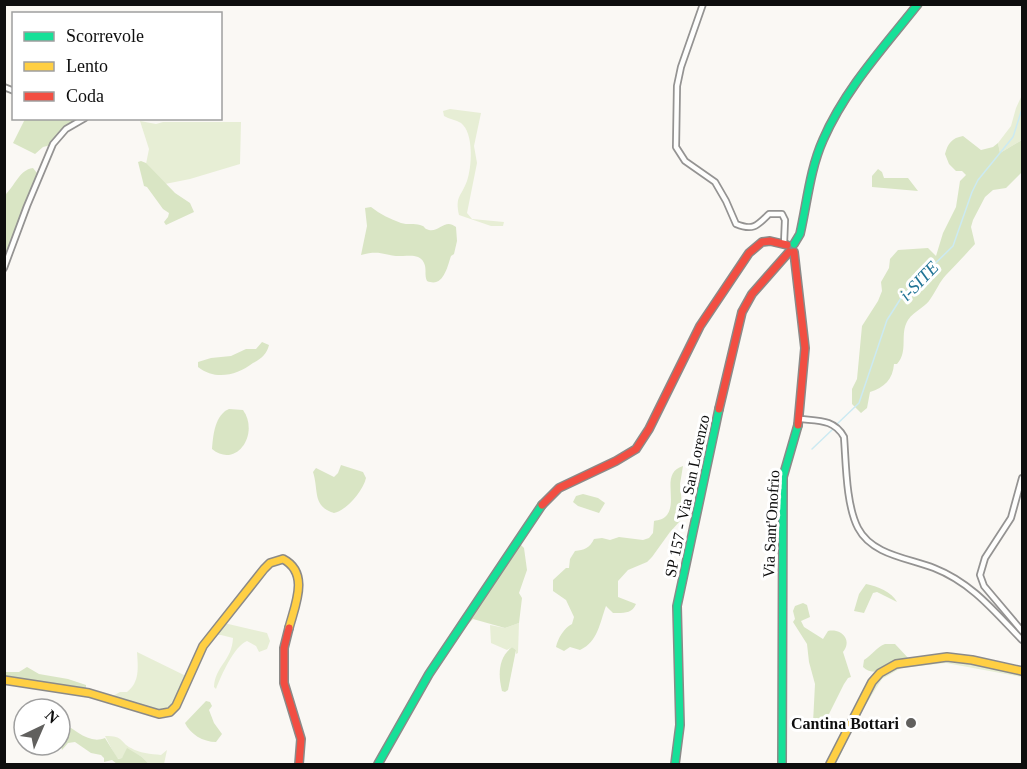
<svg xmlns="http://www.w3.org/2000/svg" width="1027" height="769" viewBox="0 0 1027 769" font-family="'Times New Roman',serif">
  <rect width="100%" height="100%" fill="#faf8f4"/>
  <g fill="#e7eed5">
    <path d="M1022,95V140L1000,153L998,143L1011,126L1016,108Z"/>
    <path d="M450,109L481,113L474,146L477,163L467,213L472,219L504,222L503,226H491L459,215C455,196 461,197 467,181C472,167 474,133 461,123C456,120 449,119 444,116L443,111Z"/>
    <path d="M140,121L156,124L163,122H241L240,164L190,179L165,184L146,164L149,149Z"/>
    <path d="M224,623L267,633L270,641L267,649L259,652L256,646L247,641C234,646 221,676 216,689L214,687C215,666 232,661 233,638L221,635H215Z"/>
    <path d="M519,623L518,653L516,654V650L512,647L507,650L491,643L490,625L505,628Z"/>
    <path d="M137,652L186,676C183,684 180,695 175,702C163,719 128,701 113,696L120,692H127C140,682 138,667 137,652Z"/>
    <path d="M953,659L1022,672V677L946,663L901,668L882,679L861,712L836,764H834C845,742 869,681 890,670C908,662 933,662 953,659Z"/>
    <path d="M105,736C125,736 119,742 131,748C139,753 151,754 161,755L167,750L164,764H149L142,757L130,751L122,758L117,759Z"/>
  </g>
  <g fill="#d9e5c4">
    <path d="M25,119H82L64,128L51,145L43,147L35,154L13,143Z"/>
    <path d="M963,136L981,150L993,147L998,143L1000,153L1022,140V172L1006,188L993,190L985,197L973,220L971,227L975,244C965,255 956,265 946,275C940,281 936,291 931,298C926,307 914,311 908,320C899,334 909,351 897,364H894C893,379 884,388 870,392L867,408L861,413L852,404V389L857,379L862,326L878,301L882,291L881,282L889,268L890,259L898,250L928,248L936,256L943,233L956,207L960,181L966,175L962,171H956L949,164L945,154C948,143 952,138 963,136Z"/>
    <path d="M141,161L146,163L175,193L190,203L194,212L166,225L164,222L168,217L169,213L163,209L147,187L144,186L138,162Z"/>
    <path d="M33,168L37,173L35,183L5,265V195C15,186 19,170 33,168Z"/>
    <path d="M878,169L882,172L884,178H908L918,191L872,187V176Z"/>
    <path d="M371,207C380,214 390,219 401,223C407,225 415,223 420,225C427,227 422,228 429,230C440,232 445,218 456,227L457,241L454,254L451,256C447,268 443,288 427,281C424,275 427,269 424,263C420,254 410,256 403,256C386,257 382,249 361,255L367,226L365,208Z"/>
    <path d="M262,342L269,345C267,354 261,359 253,363C237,375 216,381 198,367V362L211,358L231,356L246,349H256Z"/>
    <path d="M229,409L243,410C260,434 236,469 212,449C213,435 215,415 229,409Z"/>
    <path d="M341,465L363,472L366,478C363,491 347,510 334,513C312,506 319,491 313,472L316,468L334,477L338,473Z"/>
    <path d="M683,466L680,484L683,515L680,521L670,532L652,557L647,562L628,570L618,581V597L636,604C632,614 623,613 613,613L606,606C600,622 598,642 580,650L570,647L564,651L556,647C558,638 564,628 572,624L574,617L566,600L553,591V580L566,568H569L570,559L575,551C584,550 590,548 594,539L602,538L610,540L619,537L643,540L649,538L653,533L654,521C659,520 664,519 667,515C678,500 660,473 683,466Z"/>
    <path d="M583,494L598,498L605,503L599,513L578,506L573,502L576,496Z"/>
    <path d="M519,543L524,548L527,570L519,593L522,598L519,623L505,628L473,619L467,625L465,623Z"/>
    <path d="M866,584C877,586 892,592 897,602L877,592L873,593L864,613L854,611L859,594Z"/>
    <path d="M803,603L807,605L810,617L801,621L804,627L823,639L828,631C841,628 853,640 843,652L851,677L848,678L844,684L824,724L813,723L815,684L809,662L807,644L793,622L795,619L793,611L795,606Z"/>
    <path d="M885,644H895L910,660C897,665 875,679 863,667L864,660C872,655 877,647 885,644Z"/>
    <path d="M512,647L516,650L508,690L505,692L502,691C498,675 498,658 512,647Z"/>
    <path d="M27,667L39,674L68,679L86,685V689L5,676L4,672H19Z"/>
    <path d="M206,701L210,702L212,706L209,710L214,723L222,734L216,742C203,742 190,734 185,723Z"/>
    <path d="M60,722C75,728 88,745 105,738L118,759L122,758L127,748L142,757L149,764H117L112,760L104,762V758L101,755L91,753L75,742L68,743L62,750L60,743Z"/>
  </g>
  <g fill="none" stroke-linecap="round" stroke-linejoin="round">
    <g stroke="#cceaf2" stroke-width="1.5">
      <path d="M836,425L859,403L887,320L903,295L953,246L972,192L978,180L1013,137L1022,109"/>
      <path d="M812,449L833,429"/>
    </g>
    <defs>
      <g id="street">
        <path d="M703,4L681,67L677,86L676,147L685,161L715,182L726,201L736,224C753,231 757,226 769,214H782L785,220L784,244"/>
        <path d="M4,87L14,91"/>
        <path d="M4,268L27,206L53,144L66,129L85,118"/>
        <path d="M800,419C818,421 834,419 844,437C846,463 846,505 858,528C872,555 908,558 934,568C972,583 994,611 1022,640"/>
        <path d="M1022,478L1011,518L985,558L980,575L984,586L1022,631"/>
      </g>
      <g id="fast">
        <path d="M794,244L800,234C807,203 810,169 823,140C845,89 884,47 918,4"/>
        <path d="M378,764L429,674L542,505"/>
        <path d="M675,764L680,725L677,606L719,409"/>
        <path d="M782,764L783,477L798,425"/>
      </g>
      <g id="slow">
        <path d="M4,680L89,693L159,714L170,712L176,706L203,646L264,569L270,563L283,559C310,573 295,605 289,628"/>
        <path d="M830,764L872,682L880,673L896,664L947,657L972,660L1022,671"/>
      </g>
      <g id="jam">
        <path d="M794,252L805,348L798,425"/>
        <path d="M719,409L742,312L752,294L789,252"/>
        <path d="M542,505L559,488L616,461L636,449L649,429L700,326L749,253L762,242L770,241L787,245"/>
        <path d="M289,628L284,648V683L301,739L299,764"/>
      </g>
    </defs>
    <use href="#street" stroke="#949392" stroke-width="8"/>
    <use href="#fast" stroke="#8b8a88" stroke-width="10"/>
    <use href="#slow" stroke="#8b8a88" stroke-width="10"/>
    <use href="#jam" stroke="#8b8a88" stroke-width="10"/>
    <use href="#street" stroke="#fefefd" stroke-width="4.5"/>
    <use href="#fast" stroke="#16e098" stroke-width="7"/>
    <use href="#slow" stroke="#ffcf43" stroke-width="7"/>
    <use href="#jam" stroke="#f24e42" stroke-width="7"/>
  </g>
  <circle fill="#61605e" stroke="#fff" stroke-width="2" cx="911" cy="723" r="6"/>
  <g text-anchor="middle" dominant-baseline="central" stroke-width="6" stroke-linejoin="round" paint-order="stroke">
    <g font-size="16" fill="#0e0e0e" stroke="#fff">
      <text transform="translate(687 496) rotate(-78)">SP 157 - Via San Lorenzo</text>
      <text transform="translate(771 524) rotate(-87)">Via Sant'Onofrio</text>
    </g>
    <g font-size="16" font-weight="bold" fill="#0e0e0e" stroke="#fff" text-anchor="end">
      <text x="899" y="723">Cantina Bottari</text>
    </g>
    <g font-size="18" font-style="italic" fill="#217495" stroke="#fff">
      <text transform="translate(919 281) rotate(-46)">i-SITE</text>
    </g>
  </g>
  <rect width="1027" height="769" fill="none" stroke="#0e0e0e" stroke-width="12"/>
  <rect x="12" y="12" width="210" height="108" fill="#ffffff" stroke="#9f9f9f" stroke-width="1.5"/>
  <rect x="24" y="32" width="30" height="9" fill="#16e098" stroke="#9f9f9f" stroke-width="1.5"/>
  <text x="66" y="42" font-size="18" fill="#0e0e0e">Scorrevole</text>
  <rect x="24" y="62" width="30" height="9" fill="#ffcf43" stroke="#9f9f9f" stroke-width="1.5"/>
  <text x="66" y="72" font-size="18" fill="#0e0e0e">Lento</text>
  <rect x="24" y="92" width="30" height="9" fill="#f24e42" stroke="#9f9f9f" stroke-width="1.5"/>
  <text x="66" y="102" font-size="18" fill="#0e0e0e">Coda</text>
  <g transform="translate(42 727) rotate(44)"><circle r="28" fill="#ffffff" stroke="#9f9f9f" stroke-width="1.5"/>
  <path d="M0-4.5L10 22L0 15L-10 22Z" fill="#61605e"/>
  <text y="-9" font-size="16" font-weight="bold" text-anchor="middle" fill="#0e0e0e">N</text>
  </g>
</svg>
